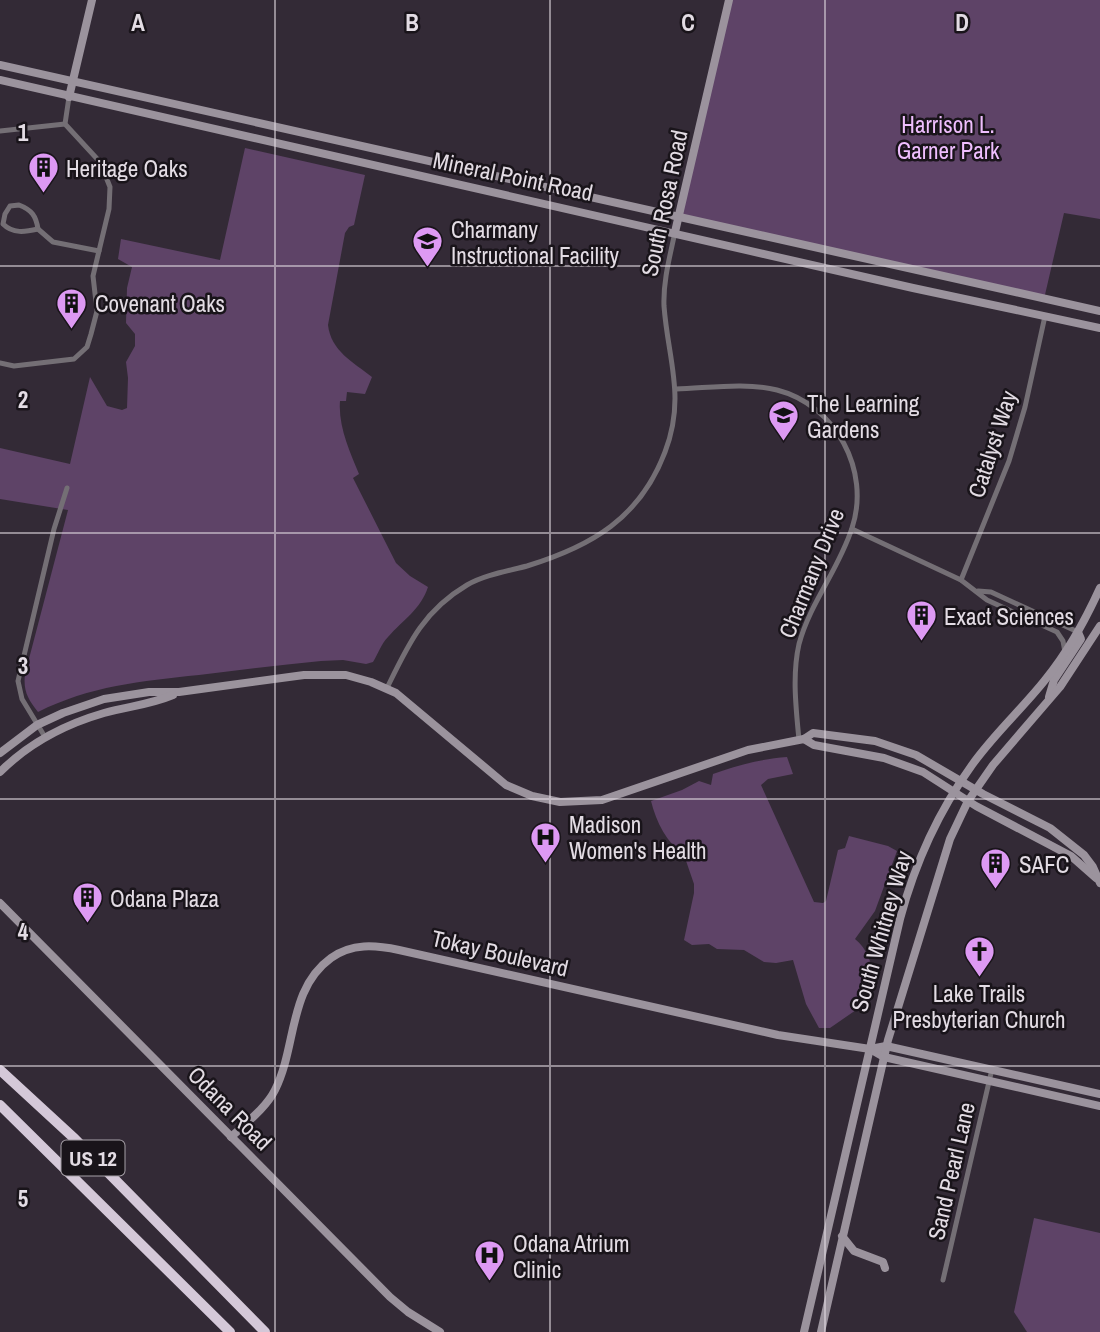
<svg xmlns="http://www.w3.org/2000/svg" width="1100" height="1332" viewBox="0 0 1100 1332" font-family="'Archivo Narrow',sans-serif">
  <rect width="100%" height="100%" fill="#332a36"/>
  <g fill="#5e4367">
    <path d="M729,0H1100V219L1064,213L1044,299L678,217Z"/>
    <path d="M245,148L365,175L354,225L349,227L345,233L328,325C331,351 353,362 372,377L365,394L347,392L346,401H340C338,426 350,452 359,474L353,478L396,563L410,576L428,587C421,609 403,620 388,637C381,644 378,654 373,662L366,664L343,660L321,661C280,665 240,670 199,675C141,681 90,686 38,712C28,699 23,691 25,674L68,510L0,499V448L70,464L90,377L107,406L122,410L127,408L128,378L126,362L135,346V334L126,323L127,288L132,267L118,259L121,239L220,260Z"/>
    <path d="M787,757L793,774L768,779L761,785L814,902L823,903L826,901L838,850L845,848L849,836L888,846L897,851L875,911L855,939C872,952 878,981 869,1001L830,1028H819L806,1004L793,960L776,963L764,962L744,950L717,949L709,944L692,945L684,940L694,893V884L684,855C667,843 656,822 651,801L682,790L699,781L711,785L713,774C738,765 761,759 787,757Z"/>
    <path d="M1034,1218L1100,1233V1332H1027L1014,1312Z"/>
  </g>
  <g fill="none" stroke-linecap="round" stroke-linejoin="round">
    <g stroke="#746f75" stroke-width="5">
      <path d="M0,131L65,124"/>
      <path d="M19,205C32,210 36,216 38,229C25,232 13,234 3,224L5,214L10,206Z"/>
      <path d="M38,229L53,242L99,251"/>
      <path d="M0,363L14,366L74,359L87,347L91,334L97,311L93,276L109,209L110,187L100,162L65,124L69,97"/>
      <path d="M676,389C709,388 745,382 777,390C836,405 871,471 852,528C839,569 810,603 799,644C792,675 796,708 799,740"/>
      <path d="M852,529L961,580L987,600L1057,632L1063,641L1065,652"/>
      <path d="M961,580L1009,461L1025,407L1045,316"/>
      <path d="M978,591L991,592L1078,632"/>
      <path d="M387,688C408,645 423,611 467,585C484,575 508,571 527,566C592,546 640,518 665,452C686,397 668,360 664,306C663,281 670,256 675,232"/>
      <path d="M45,737L22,699L18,681L54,529L67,488"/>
      <path d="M943,1280L992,1069"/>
    </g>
    <g stroke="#9b939d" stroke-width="8">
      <path d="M0,65L1100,311"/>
      <path d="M0,80L913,288L1100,328"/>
      <path d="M69,97L92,0"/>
      <path d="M675,232L729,0"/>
      <path d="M1049,697L1054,680L1081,639L1078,632"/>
      <path d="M804,739L814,745L884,758L923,772L976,806L1071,856L1096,878"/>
      <path d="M0,753L37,725L63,713L104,699L149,692H179L304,675H346L371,682L396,693L506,785L532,796L560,802L602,800L748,750L804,739L813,733L875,741L916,755L983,794L1050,828L1084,855L1093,867L1100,883"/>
      <path d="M0,772C29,743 66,724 104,713C129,706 149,705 173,695"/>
      <path d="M0,903L390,1297L408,1312L440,1332"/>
      <path d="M870,1049L884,1057L1100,1106"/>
      <path d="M231,1137C246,1123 266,1108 275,1090C297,1046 288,989 331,958C352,943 375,945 399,950L778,1035L870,1049L886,1046L1100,1094"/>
      <path d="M842,1236L854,1251L883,1262L885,1268"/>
      <path d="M804,1332L900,919C915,863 938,812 972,765C994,734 1022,709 1045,680C1068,652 1085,621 1100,588"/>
      <path d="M821,1332L888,1040L950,839L968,801L993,765L1060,687L1100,626"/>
    </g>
    <g stroke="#d4c8d8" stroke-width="10">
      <path d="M0,1070L75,1139L265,1332"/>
      <path d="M0,1105L230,1332"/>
    </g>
  </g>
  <path fill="none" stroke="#e3dce4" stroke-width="2" stroke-opacity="0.55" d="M275,0V1332M550,0V1332M825,0V1332M0,266H1100M0,533H1100M0,799H1100M0,1066H1100"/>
  <defs>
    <symbol id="building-pin" viewBox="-11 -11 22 30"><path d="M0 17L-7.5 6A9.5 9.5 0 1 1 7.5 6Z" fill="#dd99f3" stroke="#19141a"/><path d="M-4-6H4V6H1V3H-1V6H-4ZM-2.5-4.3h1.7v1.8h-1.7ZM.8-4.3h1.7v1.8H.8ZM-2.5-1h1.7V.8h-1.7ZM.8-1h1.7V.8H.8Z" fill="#111"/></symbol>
    <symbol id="university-pin" viewBox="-11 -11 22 30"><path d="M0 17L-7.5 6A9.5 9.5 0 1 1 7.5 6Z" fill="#dd99f3" stroke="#19141a"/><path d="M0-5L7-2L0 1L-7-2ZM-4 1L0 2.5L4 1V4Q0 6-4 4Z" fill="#111"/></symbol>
    <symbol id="school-pin" viewBox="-11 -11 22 30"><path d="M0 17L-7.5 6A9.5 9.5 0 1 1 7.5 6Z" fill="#dd99f3" stroke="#19141a"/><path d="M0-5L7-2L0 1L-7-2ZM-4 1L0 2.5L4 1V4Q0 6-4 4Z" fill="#111"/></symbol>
    <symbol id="hospital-pin" viewBox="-11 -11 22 30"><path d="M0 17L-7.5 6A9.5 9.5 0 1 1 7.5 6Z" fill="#dd99f3" stroke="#19141a"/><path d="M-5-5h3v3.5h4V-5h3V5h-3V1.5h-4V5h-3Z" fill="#111"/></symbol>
    <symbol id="church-pin" viewBox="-11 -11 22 30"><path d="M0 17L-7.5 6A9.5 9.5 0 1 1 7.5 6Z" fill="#dd99f3" stroke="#19141a"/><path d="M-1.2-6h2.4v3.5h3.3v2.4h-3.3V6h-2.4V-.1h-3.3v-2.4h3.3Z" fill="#111"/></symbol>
  </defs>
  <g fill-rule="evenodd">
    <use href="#building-pin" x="26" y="150" width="35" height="47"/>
    <use href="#university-pin" x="410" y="224" width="35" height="47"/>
    <use href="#building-pin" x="54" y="286" width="35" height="47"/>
    <use href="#school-pin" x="766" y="398" width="35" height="47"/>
    <use href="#building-pin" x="904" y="598" width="35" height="47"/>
    <use href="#hospital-pin" x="528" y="820" width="35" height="47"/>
    <use href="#building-pin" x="978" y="846" width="35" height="47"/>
    <use href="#building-pin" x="70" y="880" width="35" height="47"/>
    <use href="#church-pin" x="962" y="934" width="35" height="47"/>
    <use href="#hospital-pin" x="472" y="1238" width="35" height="47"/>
  </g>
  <g text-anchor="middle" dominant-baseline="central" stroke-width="5" stroke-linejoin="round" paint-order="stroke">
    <rect fill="#19141a" stroke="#a6a0a7" stroke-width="2" x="61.5" y="1140.5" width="63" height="35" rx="5"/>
    <g font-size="21" font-weight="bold" fill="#e3dce4">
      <text x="93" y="1158">US 12</text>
    </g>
    <g font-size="23" fill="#efbefe" stroke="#19141a">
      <text x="948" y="124">Harrison L.<tspan x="948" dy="26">Garner Park</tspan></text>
    </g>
    <g font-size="23" fill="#e3dce4" stroke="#19141a" text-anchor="start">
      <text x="66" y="168">Heritage Oaks</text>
      <text x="451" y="229">Charmany<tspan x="451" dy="26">Instructional Facility</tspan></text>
      <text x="95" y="303">Covenant Oaks</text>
      <text x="807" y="403">The Learning<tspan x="807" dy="26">Gardens</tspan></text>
      <text x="944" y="616">Exact Sciences</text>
      <text x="569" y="824">Madison<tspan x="569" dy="26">Women's Health</tspan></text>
      <text x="1019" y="864">SAFC</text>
      <text x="110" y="898">Odana Plaza</text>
      <text x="979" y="993" text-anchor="middle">Lake Trails<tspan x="979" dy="26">Presbyterian Church</tspan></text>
      <text x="513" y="1243">Odana Atrium<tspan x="513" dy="26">Clinic</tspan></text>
    </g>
    <g font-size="23" fill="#e3dce4" stroke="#19141a">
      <text transform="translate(513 176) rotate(12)">Mineral Point Road</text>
      <text transform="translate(664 203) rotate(-78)">South Rosa Road</text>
      <text transform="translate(992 444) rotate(-72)">Catalyst Way</text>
      <text transform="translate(811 573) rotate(-68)">Charmany Drive</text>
      <text transform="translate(881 931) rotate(-74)">South Whitney Way</text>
      <text transform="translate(500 953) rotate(13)">Tokay Boulevard</text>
      <text transform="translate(230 1108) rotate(45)">Odana Road</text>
      <text transform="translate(951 1171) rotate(-77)">Sand Pearl Lane</text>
    </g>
  </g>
  <g font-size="23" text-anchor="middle" font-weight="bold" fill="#e3dce4" stroke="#19141a" stroke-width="5" stroke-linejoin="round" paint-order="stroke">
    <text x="138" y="31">A</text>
    <text x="412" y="31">B</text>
    <text x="688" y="31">C</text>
    <text x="962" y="31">D</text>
    <text x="23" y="141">1</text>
    <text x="23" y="408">2</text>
    <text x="23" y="674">3</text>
    <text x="23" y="940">4</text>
    <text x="23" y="1207">5</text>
  </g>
</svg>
